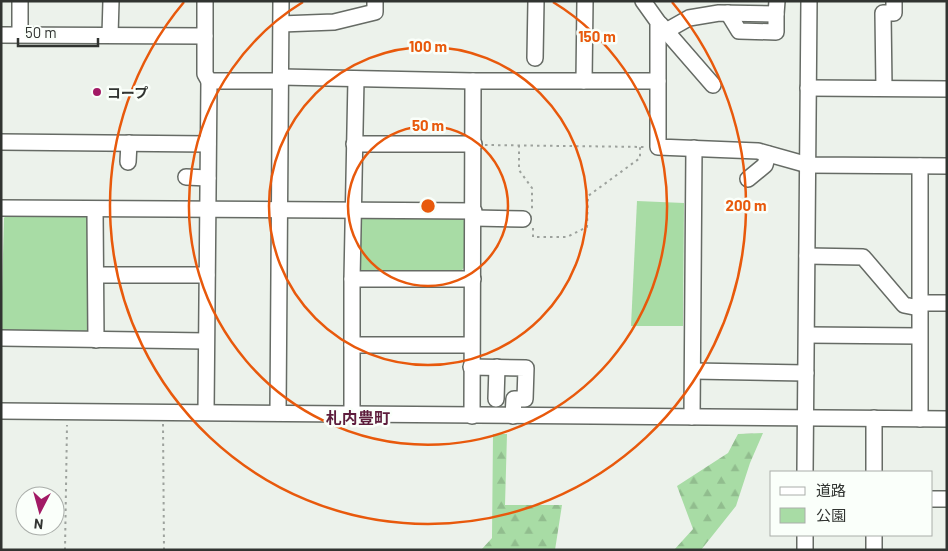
<svg xmlns="http://www.w3.org/2000/svg" width="948" height="551" viewBox="0 0 948 551" font-family="Barlow,'Noto Sans JP',sans-serif">
  <defs>
    <pattern id="forest-firs" width="22" height="20" patternUnits="userSpaceOnUse" patternTransform="scale(1.25)"><rect width="22" height="20" fill="#a8dca5"/><path d="M5 1l3.5 6h-7zM16 11l3.5 6h-7z" fill="#91bd8e"/></pattern>
  </defs>
  <rect width="100%" height="100%" fill="#ecf2eb"/>
  <g fill="#a8dca5">
    <path d="M637,201L684,203L683,326H631Z"/>
    <path d="M6,215L85,216L89,220L90,330L85,333H4L1,330L4,218Z"/>
    <path d="M364,217L461,218L466,222L464,268L461,271H362L360,268L359,220Z"/>
  </g>
  <g fill="url(#forest-firs)">
    <path d="M763,433L750,463L736,506L701,550H674L693,529L677,486L728,453L738,434Z"/>
    <path d="M493,434H507L505,505H562L555,550H481L492,538Z"/>
  </g>
  <g fill="none" stroke-linecap="round" stroke-linejoin="round">
    <defs>
      <g id="minor">
        <path d="M643,1L658,22V147L758,151L808,165L947,166"/>
        <path d="M728,13L739,31L776,32V14"/>
        <path d="M281,24L334,22L375,12V1"/>
        <path d="M660,24L713,85"/>
        <path d="M666,31L689,18L719,13L776,14L777,1"/>
        <path d="M20,34V1"/>
        <path d="M1,35L205,36V1"/>
        <path d="M110,35L111,1"/>
        <path d="M205,36V74L209,81"/>
        <path d="M535,58L536,1"/>
        <path d="M281,77L473,81H658"/>
        <path d="M584,81L585,1"/>
        <path d="M808,88L947,89"/>
        <path d="M884,88L883,13H894V1"/>
        <path d="M1,142L208,144"/>
        <path d="M354,144H474"/>
        <path d="M128,162L129,143"/>
        <path d="M186,177L208,178"/>
        <path d="M748,179L765,165L768,154"/>
        <path d="M1,208L474,211"/>
        <path d="M95,210L96,340"/>
        <path d="M474,218L523,219"/>
        <path d="M807,256L863,257L904,305L919,308"/>
        <path d="M96,275H207"/>
        <path d="M352,279H473"/>
        <path d="M919,303H947"/>
        <path d="M807,335L919,336"/>
        <path d="M1,338L206,341"/>
        <path d="M352,345H471"/>
        <path d="M471,367L526,368L525,399H514L513,416"/>
        <path d="M693,371L806,373"/>
        <path d="M496,399L497,367"/>
        <path d="M1,411L947,419"/>
        <path d="M206,412L209,81H281"/>
        <path d="M278,413L281,1"/>
        <path d="M352,414V279L356,79"/>
        <path d="M472,416L473,81"/>
        <path d="M692,417L694,148"/>
        <path d="M874,418V472"/>
        <path d="M920,419V166"/>
        <path d="M805,472L809,1"/>
        <path d="M932,499H947"/>
        <path d="M874,535V550"/>
        <path d="M805,550V535"/>
      </g>
    </defs>
    <use href="#minor" stroke="#666b65" stroke-width="18"/>
    <g stroke="#9da29d" stroke-width="2" stroke-dasharray="2.5 4" stroke-linecap="butt">
      <path d="M485,145L646,147"/>
      <path d="M519,145V170L532,188V211"/>
      <path d="M533,228V237H567L587,227L588,196L640,158V147"/>
      <path d="M163,424L164,550"/>
      <path d="M65,550L67,425"/>
    </g>
    <use href="#minor" stroke="#fff" stroke-width="15"/>
  </g>
  <g fill="none" stroke="#e8590c" stroke-width="2.5">
    <circle cx="428" cy="206" r="80"/>
    <circle cx="428" cy="206" r="159"/>
    <path d="M553 2A239 239 0 1 1 303 2"/>
    <path d="M672 2A318 318 0 1 1 184 2"/>
  </g>
  <circle fill="#a21a65" stroke="#fafffa" stroke-width="2" cx="97" cy="92" r="5"/>
  <g text-anchor="middle" dominant-baseline="central" stroke-width="5" stroke-linejoin="round" paint-order="stroke">
    <g font-size="14" font-weight="bold" fill="#313431" stroke="#fafffa" text-anchor="start">
      <text x="107" y="92">コープ</text>
    </g>
    <g font-size="16" font-weight="bold" fill="#5d1d3c" stroke="#fafffa">
      <text x="358" y="417">札内豊町</text>
    </g>
  </g>
  <circle cx="428" cy="206" r="8" fill="#e8590c" stroke="#fafffa" stroke-width="2.5"/>
  <g font-size="15" text-anchor="middle" font-weight="bold" fill="#e8590c" stroke="#fafffa" stroke-width="5" stroke-linejoin="round" paint-order="stroke">
    <text x="597" y="42">150 m</text>
    <text x="428" y="52">100 m</text>
    <text x="428" y="131">50 m</text>
    <text x="746" y="211">200 m</text>
  </g>
  <rect width="948" height="551" fill="none" stroke="#313431" stroke-width="5"/>
  <rect x="770" y="471" width="162" height="65" fill="#fafffa" stroke="#aaaeaa"/>
  <rect x="780" y="487" width="25" height="8" fill="#ffffff" stroke="#aaaeaa"/>
  <text x="816" y="496" font-size="15" fill="#313431">道路</text>
  <rect x="780" y="508" width="25" height="15" fill="#a8dca5" stroke="#aaaeaa"/>
  <text x="816" y="521" font-size="15" fill="#313431">公園</text>
  <g transform="translate(40 511) rotate(186)"><circle r="24" fill="#fafffa" stroke="#aaaeaa"/>
  <path d="M0-4L9 19L0 12L-9 19Z" fill="#a21a65"/>
  <text y="-8" font-size="14" font-weight="bold" text-anchor="middle" fill="#313431">N</text>
  </g>
  <path d="M18 38v8h80v-8" fill="none" stroke="#313431" stroke-width="2.5"/>
  <text x="25" y="38" font-size="15" fill="#313431" stroke="#fafffa" stroke-width="4" paint-order="stroke">50 m</text>
</svg>
